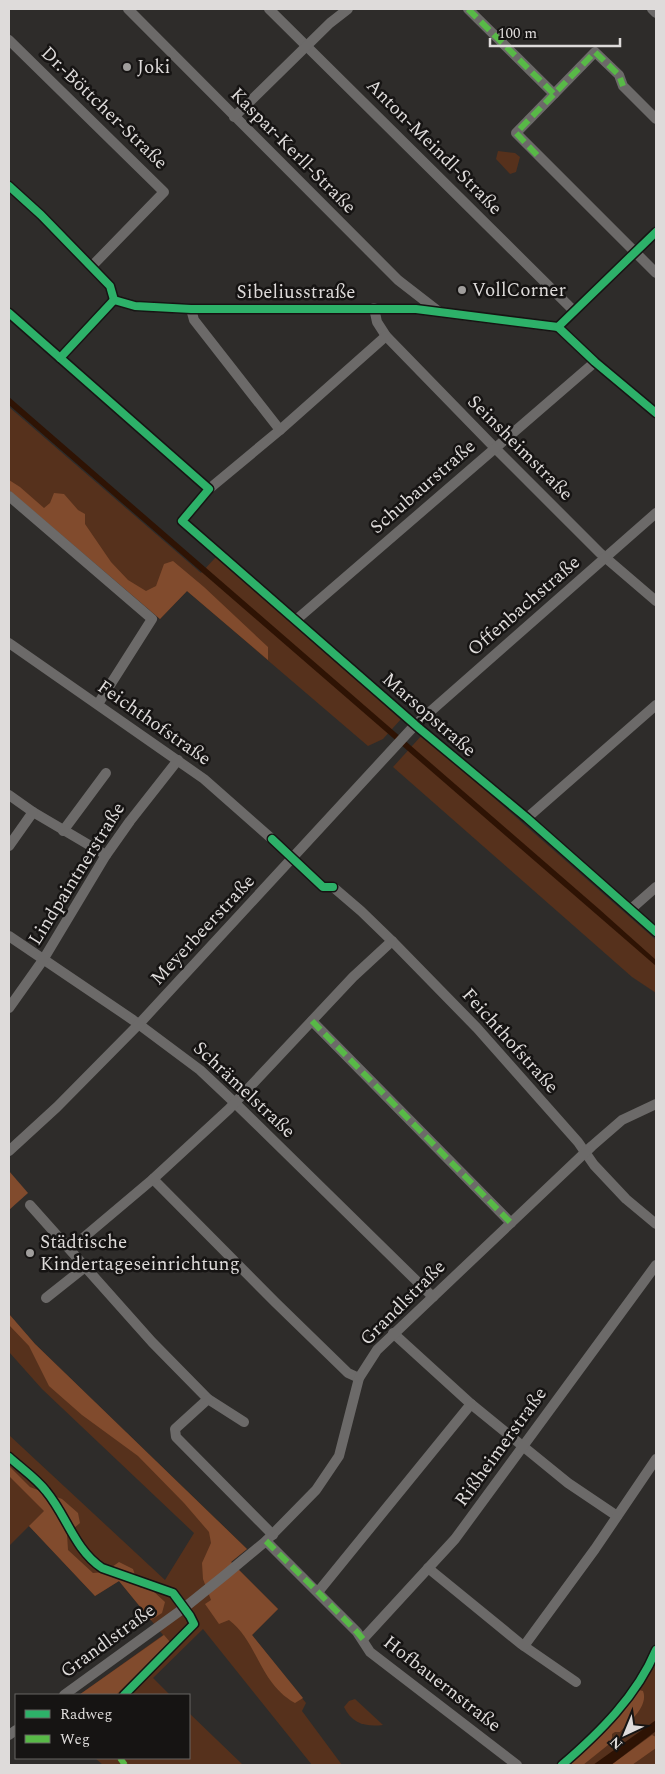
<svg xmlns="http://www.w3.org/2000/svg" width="665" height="1774" viewBox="0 0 665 1774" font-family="Spectral,serif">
  <rect width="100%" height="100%" fill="#2e2c2a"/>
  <g fill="#56311c">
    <path d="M498,151L515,153L520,157L516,172L510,174L496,159Z"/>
    <path d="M9,407L201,573L216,557L402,718L383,739L368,746L187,591L160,619L9,490Z"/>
    <path d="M422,735L656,940V993L632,977L393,767Z"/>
    <path d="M9,1314L35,1344L247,1549L231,1562L278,1609L252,1635L306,1703L302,1711L342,1765H312L203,1629L153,1678L170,1695H79L163,1635L119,1581L95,1596L29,1526L9,1546V1435L165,1580L194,1533L42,1389L9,1352Z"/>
    <path d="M656,1646V1765H557L593,1734L638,1682Z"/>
    <path d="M355,1699L383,1725C366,1727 352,1724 344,1707L349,1701Z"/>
    <path d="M189,1713L243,1765H103L95,1758H189Z"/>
  </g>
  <g fill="#814b2d">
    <path d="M9,480L20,487L44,508L50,503L54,493L64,494L78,510L85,514V524L111,562L128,580L146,591L156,586L164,564L173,561L204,587L268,647V660L187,591L160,619L9,490Z"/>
    <path d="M9,1171L28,1193L9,1210Z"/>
    <path d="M9,1314L35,1344L247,1549L231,1562L278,1609L252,1635L303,1698L295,1703C259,1683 258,1642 229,1620L219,1624L205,1604L211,1600L203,1579L202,1563L211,1543L209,1532L184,1503L138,1456L82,1415L49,1386L29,1346L9,1325Z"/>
    <path d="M9,1466L30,1487L62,1499L78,1513L80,1523L67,1534L68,1550L93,1573L105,1572L119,1562L133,1569L139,1587L152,1590L165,1602L162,1613L151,1620L119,1581L95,1596L29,1526L44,1511L9,1476Z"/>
    <path d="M164,1635L170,1642L116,1695H79Z"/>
    <path d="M635,1689L643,1691C649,1706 629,1722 620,1732H615L612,1734V1738L608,1745L583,1765H562L596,1737Z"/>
    <path d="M652,1735L656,1737V1748L632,1765H611Z"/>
  </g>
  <g fill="#2e1304">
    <path d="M9,397L599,909L656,960V966L9,405Z"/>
    <path d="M656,1720V1731L611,1765H593Z"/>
  </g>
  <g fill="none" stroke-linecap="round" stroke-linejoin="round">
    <g stroke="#6c6a69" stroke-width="10">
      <path d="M128,9L398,280L438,311"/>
      <path d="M269,9L574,311"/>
      <path d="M468,9L554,94"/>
      <path d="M652,9L656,13"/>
      <path d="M9,40L164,192L92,266"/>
      <path d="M234,117L330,23L348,9"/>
      <path d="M656,119L623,86L619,75L595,52L516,133L656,273"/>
      <path d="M9,186L41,215L110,286L114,300"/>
      <path d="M114,300L135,306L191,309H416L558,327"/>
      <path d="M374,308L377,322L386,336L495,448L600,553L656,601"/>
      <path d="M191,309L194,320L280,430"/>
      <path d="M9,313L209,489"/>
      <path d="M558,327L656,232"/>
      <path d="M558,327L595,362L656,413"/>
      <path d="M386,336L280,430L209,489L182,521L420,729L527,818L656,932"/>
      <path d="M60,358L114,300"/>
      <path d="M9,496L152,619L98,704"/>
      <path d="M296,620L595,362"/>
      <path d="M9,643L204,779L272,839"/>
      <path d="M9,795L33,812L106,855"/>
      <path d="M527,818L656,705"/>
      <path d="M63,831L106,773"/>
      <path d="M9,846L33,812"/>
      <path d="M333,887L361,911L392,941L477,1028L578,1142L594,1165L626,1199L656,1224"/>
      <path d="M631,909L656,887"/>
      <path d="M9,936L133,1020L200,1070L235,1103L433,1297"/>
      <path d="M9,1008L43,960L106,855L130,821L178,760"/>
      <path d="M312,1021L511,1223"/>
      <path d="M9,1151L57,1107L139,1024L415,725L656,513"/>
      <path d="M153,1179L275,1302L348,1373L359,1378"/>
      <path d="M30,1205L152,1342L208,1399L244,1422"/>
      <path d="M70,1249L153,1179L229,1109L353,977L392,941"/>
      <path d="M46,1298L85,1267"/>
      <path d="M393,1333L471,1404L568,1483L617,1516"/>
      <path d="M208,1399L175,1429L176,1437L273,1535"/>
      <path d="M266,1541L357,1632L370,1652L517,1765"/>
      <path d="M428,1568L521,1644L576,1682"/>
      <path d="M318,1592L471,1404"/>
      <path d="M363,1639L455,1539L656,1265"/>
      <path d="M524,1646L595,1549L656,1459"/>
      <path d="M64,1695L184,1608L225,1575L266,1541L316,1490L339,1456L359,1378L377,1350L592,1146L622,1120L656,1104"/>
      <path d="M9,1735L16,1730"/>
    </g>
    <g stroke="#58b947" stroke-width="6" stroke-dasharray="12 6" stroke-linecap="butt">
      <path d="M468,9L554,94"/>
      <path d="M537,155L516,133L595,52L619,75L623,86"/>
      <path d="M312,1021L511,1223"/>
      <path d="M266,1541L318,1592L357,1632L363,1639"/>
      <path d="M120,1758L125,1765"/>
    </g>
    <defs>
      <g id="cycleway">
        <path d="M9,186L41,215L110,286L114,300"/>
        <path d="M114,300L135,306L191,309H416L558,327"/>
        <path d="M9,313L209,489L182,521L420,729L527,818L656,932"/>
        <path d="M558,327L656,232"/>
        <path d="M558,327L595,362L656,413"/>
        <path d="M60,358L114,300"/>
        <path d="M272,839L323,887H333"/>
        <path d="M9,1457C21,1468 36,1478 46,1491C67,1516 74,1549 102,1568L173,1593L190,1616L194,1624L124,1695"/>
        <path d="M562,1765C599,1733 637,1696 656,1650"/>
      </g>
    </defs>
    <use href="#cycleway" stroke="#161413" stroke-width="11"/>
    <use href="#cycleway" stroke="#2db169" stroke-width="8"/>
  </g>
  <g fill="#a09e9c" stroke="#161413" stroke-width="2">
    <circle cx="127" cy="67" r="5"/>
    <circle cx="462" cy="290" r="5"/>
    <circle cx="30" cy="1253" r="5"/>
  </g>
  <g text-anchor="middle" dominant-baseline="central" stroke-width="5" stroke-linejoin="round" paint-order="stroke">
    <g font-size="19" fill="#dedbda" stroke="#161413" text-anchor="start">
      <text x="137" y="67">Joki</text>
      <text x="472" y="290">VollCorner</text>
      <text x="40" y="1242">Städtische<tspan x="40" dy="22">Kindertageseinrichtung</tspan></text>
    </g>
    <g font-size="19" fill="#dedbda" stroke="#161413">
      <text transform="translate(104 108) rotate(44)">Dr.-Böttcher-Straße</text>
      <text transform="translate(434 147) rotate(45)">Anton-Meindl-Straße</text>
      <text transform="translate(293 151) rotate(45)">Kaspar-Kerll-Straße</text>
      <text x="296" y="292">Sibeliusstraße</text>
      <text transform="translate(520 448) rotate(45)">Seinsheimstraße</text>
      <text transform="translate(423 487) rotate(-41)">Schubaurstraße</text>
      <text transform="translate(524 606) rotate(-41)">Offenbachstraße</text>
      <text transform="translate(429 715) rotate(41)">Marsopstraße</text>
      <text transform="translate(154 723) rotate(35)">Feichthofstraße</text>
      <text transform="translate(77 874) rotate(-58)">Lindpaintnerstraße</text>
      <text transform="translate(203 930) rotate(-47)">Meyerbeerstraße</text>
      <text transform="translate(510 1041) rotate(48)">Feichthofstraße</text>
      <text transform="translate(244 1090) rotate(43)">Schrämelstraße</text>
      <text transform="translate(403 1303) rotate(-45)">Grandlstraße</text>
      <text transform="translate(501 1447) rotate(-54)">Rißheimerstraße</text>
      <text transform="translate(108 1641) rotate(-36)">Grandlstraße</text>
      <text transform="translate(442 1684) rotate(38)">Hofbauernstraße</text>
    </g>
  </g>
  <rect width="665" height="1774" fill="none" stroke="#dedbda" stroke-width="20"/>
  <rect x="15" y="1694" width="175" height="65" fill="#161413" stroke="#666463"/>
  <rect x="25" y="1710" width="25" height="8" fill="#2db169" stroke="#666463"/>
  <text x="60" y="1719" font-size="15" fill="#dedbda">Radweg</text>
  <rect x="25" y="1735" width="25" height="8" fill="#58b947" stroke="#666463"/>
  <text x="60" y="1744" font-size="15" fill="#dedbda">Weg</text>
  <g transform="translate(625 1734) rotate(224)" stroke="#161413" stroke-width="4" paint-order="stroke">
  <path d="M0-4L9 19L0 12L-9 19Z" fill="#dedbda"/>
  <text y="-8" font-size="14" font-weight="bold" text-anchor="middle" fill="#dedbda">N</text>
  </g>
  <path d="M490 38v8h130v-8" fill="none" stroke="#dedbda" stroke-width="2.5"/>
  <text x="498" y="38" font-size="15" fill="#dedbda" stroke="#161413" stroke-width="4" paint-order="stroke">100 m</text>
</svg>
